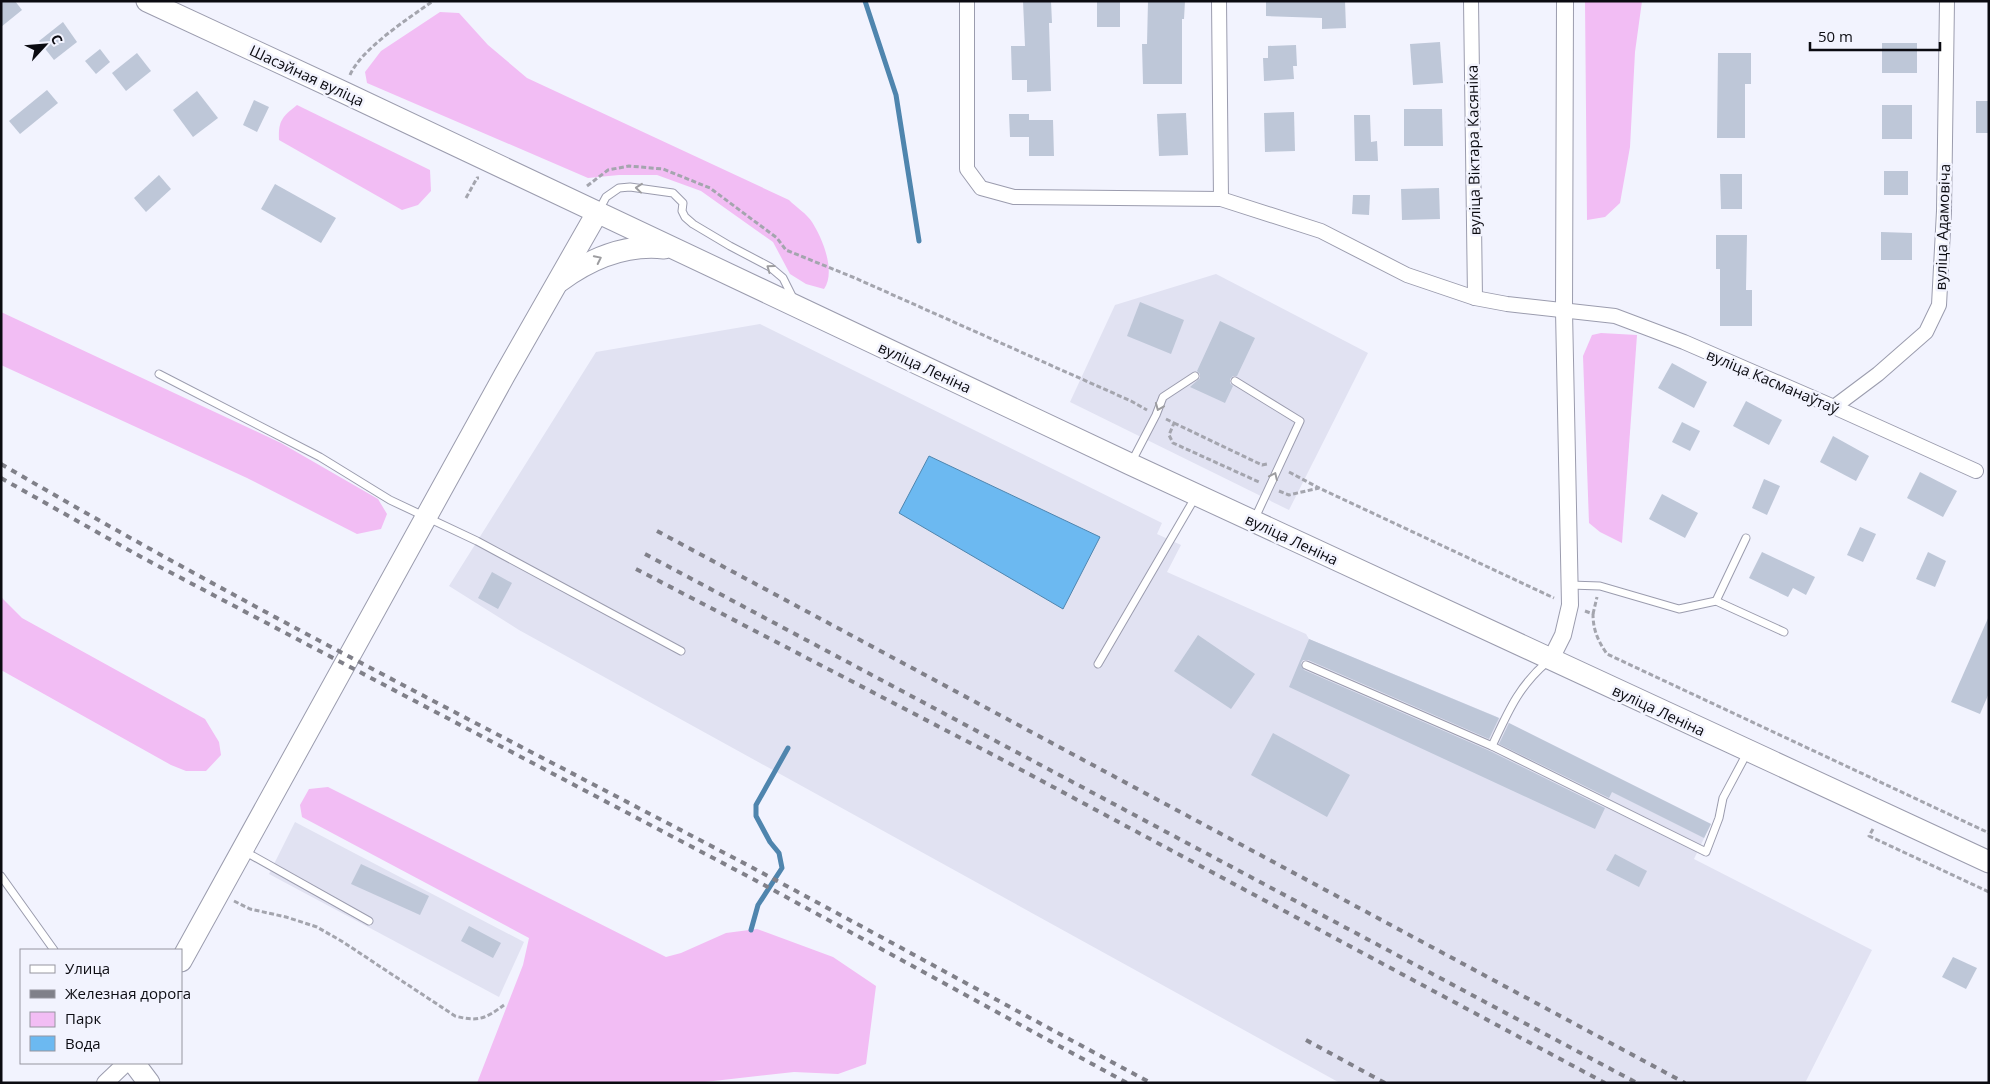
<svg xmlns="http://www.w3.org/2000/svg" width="1990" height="1084" viewBox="0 0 1990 1084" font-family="'Open Sans',sans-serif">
  <rect width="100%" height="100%" fill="#f2f3fe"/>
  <g fill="#e1e2f2">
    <path d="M1216,274L1368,353L1289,510L1070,402L1115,305Z"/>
    <path d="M760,324L1162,523L1157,534L1181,545L1167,572L1306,634L1309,639L1495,716L1711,824L1694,859L1872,950L1805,1083H1340L519,630L449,586L596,352Z"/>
    <path d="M295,822L524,942L499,997L269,874Z"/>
  </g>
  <g fill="#f2bdf4">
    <path d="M1585,1H1642L1635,52L1630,147L1620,203L1605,217L1587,220Z"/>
    <path d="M440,12L459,13L488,45L527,78L789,200C796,207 807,214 812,222C823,239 836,272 824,289L806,284L790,274L773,242L701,191L657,175H619L588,178L367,83L365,72L381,51Z"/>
    <path d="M297,105L430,170L431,191L418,205L402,210L279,140C278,121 282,117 297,105Z"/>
    <path d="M1,312L281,443L378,499L387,514L381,529L357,534L247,478L1,365Z"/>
    <path d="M1601,333L1637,335L1622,543L1600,532L1589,523L1583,356L1592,335Z"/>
    <path d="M1,596L3,599L22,618L205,719L219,742L221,755L206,771H186L171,765L1,670Z"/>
    <path d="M328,787L666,957L681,953L726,933L757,929L833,957L876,986L866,1064L838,1074L794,1072L696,1083H477L523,965L529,938L302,817L300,805L309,789Z"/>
  </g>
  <path fill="#6cb9f1" stroke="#4f85ae" d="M929,456L1100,537L1063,609L899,513Z"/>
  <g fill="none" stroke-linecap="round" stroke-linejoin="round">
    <g stroke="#4f85ae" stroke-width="5">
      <path d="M865,1L896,95L919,241"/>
      <path d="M751,930L758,905L782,868L779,853L770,842L756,816V805L788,748"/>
    </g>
  </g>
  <g fill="#bec7d8">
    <path d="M1,1H15L22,10L1,27Z"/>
    <path d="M1023,1H1051L1052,23H1049L1051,91L1027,92V80H1012L1011,46H1025Z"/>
    <rect x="1097" y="1" width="23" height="26"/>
    <path d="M1148,1H1185L1184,19H1182V84H1143L1142,44H1147Z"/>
    <path d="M1266,1H1345L1346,28L1322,29V18L1266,16Z"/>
    <path d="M63,22L77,42L54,60L39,41Z"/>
    <path d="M1440,42L1443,83L1413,85L1410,44Z"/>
    <rect x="1882" y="43" width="35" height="30"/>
    <path d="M1296,45L1297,66H1293L1294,79L1264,81L1263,58H1268V46Z"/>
    <path d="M100,49L110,62L96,74L85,61Z"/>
    <path d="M137,53L151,71L126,91L112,73Z"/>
    <path d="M1718,53H1751V84H1745V138H1717Z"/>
    <path d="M47,90L58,103L20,134L9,121Z"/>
    <path d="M197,91L218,118L193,137L173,110Z"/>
    <path d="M254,100L269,107L257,132L243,125Z"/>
    <rect x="1976" y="101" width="13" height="32"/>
    <rect x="1882" y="105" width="30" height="34"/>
    <path d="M1404,109H1442L1443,146H1404Z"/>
    <path d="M1294,112L1295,151L1265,152L1264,113Z"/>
    <path d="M1186,113L1188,155L1159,156L1157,114Z"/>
    <path d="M1009,114H1029V120H1053L1054,156H1029V137H1010Z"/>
    <path d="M1354,115H1370L1371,142L1377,141L1378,161H1355Z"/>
    <rect x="1884" y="171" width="24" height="24"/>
    <path d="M1720,174H1742V209H1721Z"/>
    <path d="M159,175L171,189L146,212L134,198Z"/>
    <path d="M275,184L336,218L321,243L261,209Z"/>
    <path d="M1439,188L1440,219L1402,220L1401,189Z"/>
    <path d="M1353,195H1370L1369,215L1352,214Z"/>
    <path d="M1881,232L1912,233V260H1881Z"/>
    <path d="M1716,235H1747L1746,290H1752V326H1720V269H1716Z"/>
    <path d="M1140,302L1184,320L1171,354L1127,336Z"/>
    <path d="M1220,321L1255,338L1237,376H1233L1230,379V383L1233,386L1225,403L1190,387L1200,378V374L1197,371Z"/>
    <path d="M1672,363L1707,382L1694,408L1658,388Z"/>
    <path d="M1746,401L1782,420L1769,445L1733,426Z"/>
    <path d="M1682,422L1700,431L1690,451L1672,442Z"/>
    <path d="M1833,436L1869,456L1856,481L1820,462Z"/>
    <path d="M1920,472L1957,491L1943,517L1907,498Z"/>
    <path d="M1764,479L1780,486L1767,515L1752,508Z"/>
    <path d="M1662,494L1698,513L1685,538L1649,519Z"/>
    <path d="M1860,527L1876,534L1863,562L1847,555Z"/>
    <path d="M1762,552L1815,577L1806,595L1793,588L1788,597L1749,578Z"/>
    <path d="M1928,552L1946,561L1935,587L1916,579Z"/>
    <path d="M492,572L512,583L498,609L478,598Z"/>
    <path d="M1989,616V693L1980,714L1951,702Z"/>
    <path d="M1198,635L1255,674L1231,709L1174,671Z"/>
    <path d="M1309,639L1499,718L1489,739L1308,660H1303L1301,663L1304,670L1490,751L1605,808L1595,829L1289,687Z"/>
    <path d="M1509,723L1711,824L1704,838L1612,792L1609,798L1499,744Z"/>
    <path d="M1273,733L1350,775L1327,817L1251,775Z"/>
    <path d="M1615,854L1647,871L1639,887L1606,870Z"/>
    <path d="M361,864L429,896L420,915L351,884Z"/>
    <path d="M469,926L501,943L493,958L461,941Z"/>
    <path d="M1953,957L1977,968L1966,989L1942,977Z"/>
  </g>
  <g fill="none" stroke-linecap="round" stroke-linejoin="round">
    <defs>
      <g id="service">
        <path d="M599,210L606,197L619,188L630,187L673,193L683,203L682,211L685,217L693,224L730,246L770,267L783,278L794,300"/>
        <path d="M159,374L320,457L390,500L477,541L681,651"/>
        <path d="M1235,381L1300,421L1255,518"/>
        <path d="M1131,463L1156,415L1163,397L1195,376"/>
        <path d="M1570,585L1600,586L1679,609L1716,601L1784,632"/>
        <path d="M1716,601L1746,538"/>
        <path d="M1098,664L1196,496"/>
        <path d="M1306,665L1492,746L1706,852L1719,818L1723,798L1747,753"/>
        <path d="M1492,746C1508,712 1518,687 1547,662"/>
        <path d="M244,851L369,921"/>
        <path d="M1,876L54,950"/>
      </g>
      <g id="minor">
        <path d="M967,1V169L981,188L1014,197L1221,199L1321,231L1407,275L1475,298L1507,304L1615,316L1684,342L1834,407L1976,471"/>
        <path d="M1219,1L1221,199"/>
        <path d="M1471,1L1475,298"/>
        <path d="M1834,407L1878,374L1926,332L1939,305L1944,211L1947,1"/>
      </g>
      <g id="tertiary">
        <path d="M1551,659L1563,635L1570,605L1564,311L1565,1"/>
        <path d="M105,1083L126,1063"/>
      </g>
      <g id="primary">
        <path d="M147,1L343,92L1130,464L1989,862"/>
        <path d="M560,281C590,259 626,244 664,248"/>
        <path d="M181,961L504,376L597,213"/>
        <path d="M134,1063L149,1083"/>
      </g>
    </defs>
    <use href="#service" stroke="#9b9cae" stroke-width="9"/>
    <use href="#minor" stroke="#9b9cae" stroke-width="16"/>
    <use href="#tertiary" stroke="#9b9cae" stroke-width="18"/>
    <use href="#primary" stroke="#9b9cae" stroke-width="23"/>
    <g stroke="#a4a5ae" stroke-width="3" stroke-dasharray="5 2.5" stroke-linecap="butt">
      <path d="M350,75C361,49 409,18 433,1"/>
      <path d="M587,186L608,170L629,166L663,169L710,188L777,238L786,250L855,278L1131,401L1147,410"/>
      <path d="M466,198L477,178H479"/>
      <path d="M1166,419L1174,423L1169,435L1173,443L1259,482"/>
      <path d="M1174,423L1262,465L1267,464"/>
      <path d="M1289,472L1319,488"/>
      <path d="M1279,491L1289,495L1319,488L1554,598"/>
      <path d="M1585,611L1593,614C1593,630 1598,641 1607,654L1989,833"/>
      <path d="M1593,614L1597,597"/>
      <path d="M1873,829L1869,836L1989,892"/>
      <path d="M234,901L250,909L286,917L317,927L343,942L455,1016C478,1022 485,1019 504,1005"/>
    </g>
    <use href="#service" stroke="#fff" stroke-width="7"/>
    <use href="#minor" stroke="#fff" stroke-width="14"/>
    <use href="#tertiary" stroke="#fff" stroke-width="16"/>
    <use href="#primary" stroke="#fff" stroke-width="21"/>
    <g stroke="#808089" stroke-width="4" stroke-dasharray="6 6" stroke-linecap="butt">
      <path d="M1,464C247,608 501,735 753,868C886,939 1018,1012 1151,1083"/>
      <path d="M1,478L143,558L753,879L1127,1083"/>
      <path d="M657,531L1685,1083"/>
      <path d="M645,554L1637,1083"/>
      <path d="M636,569L1001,759L1605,1083"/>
      <path d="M1306,1040L1385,1083"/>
    </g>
  </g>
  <defs><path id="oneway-chevron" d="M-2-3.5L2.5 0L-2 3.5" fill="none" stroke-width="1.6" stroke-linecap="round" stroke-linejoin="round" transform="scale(1.25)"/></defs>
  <g stroke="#9d9da0">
    <use href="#oneway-chevron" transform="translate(639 188) rotate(-174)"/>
    <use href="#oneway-chevron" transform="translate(598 259) rotate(-26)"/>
    <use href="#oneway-chevron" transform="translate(770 268) rotate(-144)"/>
    <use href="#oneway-chevron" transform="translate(1159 407) rotate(112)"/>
    <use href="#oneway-chevron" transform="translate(1274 476) rotate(-65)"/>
  </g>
  <g text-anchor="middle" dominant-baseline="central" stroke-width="5" stroke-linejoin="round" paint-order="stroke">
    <g font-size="15" fill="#0b0b11" stroke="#f2f3fe">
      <text transform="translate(307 75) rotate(25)">Шасэйная вуліца</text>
      <text transform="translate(1473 150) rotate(-91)">вуліца Віктара Касяніка</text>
      <text transform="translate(1942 227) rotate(-88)">вуліца Адамовіча</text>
      <text transform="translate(925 367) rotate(25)">вуліца Леніна</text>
      <text transform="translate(1773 381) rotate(23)">вуліца Касманаўтаў</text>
      <text transform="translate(1292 539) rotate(25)">вуліца Леніна</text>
      <text transform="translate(1659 710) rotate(25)">вуліца Леніна</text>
    </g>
  </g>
  <rect width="1990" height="1084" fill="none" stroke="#0b0b11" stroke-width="5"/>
  <rect x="20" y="949" width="162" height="115" fill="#f2f3fe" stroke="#96969f"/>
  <rect x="30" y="965" width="25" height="8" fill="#ffffff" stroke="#96969f"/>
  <text x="65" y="974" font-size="15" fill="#0b0b11">Улица</text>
  <rect x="30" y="990" width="25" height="8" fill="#808089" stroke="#96969f"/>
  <text x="65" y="999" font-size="15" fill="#0b0b11">Железная дорога</text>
  <rect x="30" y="1012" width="25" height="15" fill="#f2bdf4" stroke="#96969f"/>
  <text x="65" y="1024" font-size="15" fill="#0b0b11">Парк</text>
  <rect x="30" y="1036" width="25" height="15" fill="#6cb9f1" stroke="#96969f"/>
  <text x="65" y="1049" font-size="15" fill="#0b0b11">Вода</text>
  <g transform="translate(45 45) rotate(64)" stroke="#f2f3fe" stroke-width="4" paint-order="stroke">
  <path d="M0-4L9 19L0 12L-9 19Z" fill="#0b0b11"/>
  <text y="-8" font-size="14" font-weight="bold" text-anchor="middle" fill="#0b0b11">С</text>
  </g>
  <path d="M1810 42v8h130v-8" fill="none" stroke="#0b0b11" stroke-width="2.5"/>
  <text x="1818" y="42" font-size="15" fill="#0b0b11" stroke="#f2f3fe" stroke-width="4" paint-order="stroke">50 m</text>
</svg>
